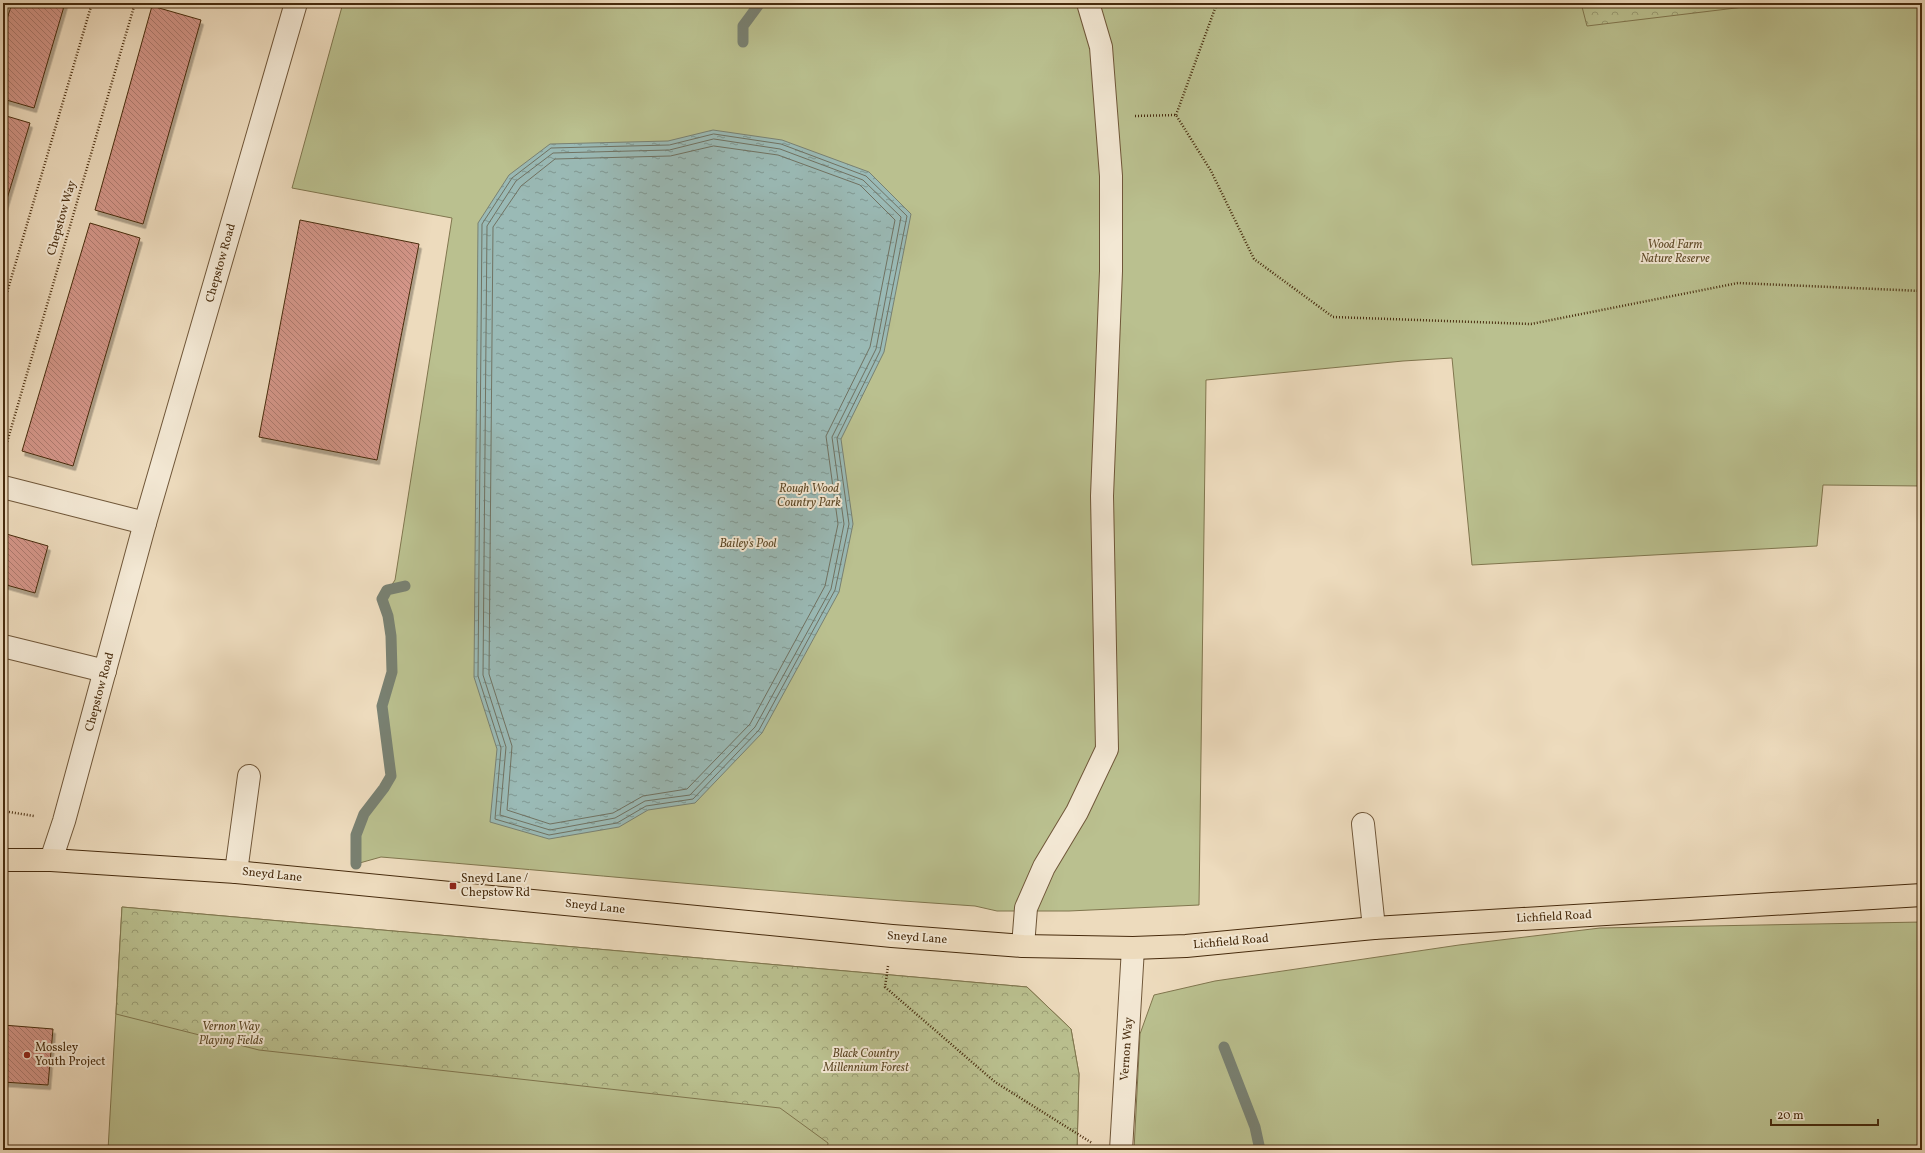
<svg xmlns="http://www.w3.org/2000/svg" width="1925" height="1153" viewBox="0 0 1925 1153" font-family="Vollkorn,serif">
  <defs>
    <pattern id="forest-crowns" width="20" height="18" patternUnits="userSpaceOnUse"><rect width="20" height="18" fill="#bac08f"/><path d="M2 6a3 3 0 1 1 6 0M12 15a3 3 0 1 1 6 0" fill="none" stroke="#999c73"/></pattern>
    <pattern id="water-ripples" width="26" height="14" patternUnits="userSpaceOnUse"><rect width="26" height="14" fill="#9abab6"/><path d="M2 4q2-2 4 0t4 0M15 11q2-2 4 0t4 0" fill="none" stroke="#7f9792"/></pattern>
    <pattern id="building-back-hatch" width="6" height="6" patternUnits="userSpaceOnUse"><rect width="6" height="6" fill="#d39588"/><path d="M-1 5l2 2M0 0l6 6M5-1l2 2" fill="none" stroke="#ad7a6e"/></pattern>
    <filter id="shadow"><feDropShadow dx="2.5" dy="4.5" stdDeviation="0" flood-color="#0004"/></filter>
  </defs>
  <rect width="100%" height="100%" fill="#eddbbd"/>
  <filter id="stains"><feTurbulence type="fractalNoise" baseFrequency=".005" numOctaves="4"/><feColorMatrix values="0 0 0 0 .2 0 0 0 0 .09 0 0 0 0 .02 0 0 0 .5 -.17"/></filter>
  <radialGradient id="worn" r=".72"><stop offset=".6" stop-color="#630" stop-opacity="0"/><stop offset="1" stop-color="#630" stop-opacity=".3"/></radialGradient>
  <g fill="#bac08f" stroke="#80764e">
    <path d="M343,3H1922V486L1823,485L1817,546L1472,565L1452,358L1403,361L1206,380L1199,905L1069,911H997L975,906C777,893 579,873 381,857L356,864V835L364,814L384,788L391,776L382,706L392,672L391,636L388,616L382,599L395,580L452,218L292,188Z"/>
    <path d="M122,907L1027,987L1071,1029L1079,1074L1077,1150H108Z"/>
    <path d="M1922,922V1150H1134L1140,1034L1154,995L1215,981L1459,945L1600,928Z"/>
  </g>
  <g fill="url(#forest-crowns)" stroke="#80764e">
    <path d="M1581,3H1777L1587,26Z"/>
    <path d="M122,907L1027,987L1071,1029L1079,1074L1077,1150H827L828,1143L780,1108L259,1050L116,1014Z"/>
  </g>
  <path fill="url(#water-ripples)" stroke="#798172" d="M713,130L782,140L869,172L911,214L884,352L841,439L853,524L839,592L762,733L695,803L648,810L619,827L549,839L490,822L497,749L474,677L478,223L509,175L550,144L668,141Z"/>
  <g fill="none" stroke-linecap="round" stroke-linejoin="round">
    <g stroke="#707262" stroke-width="1">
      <path d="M714,134L781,144L866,176L907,216L880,351L837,438L849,524L835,590L759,730L693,799L646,806L617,823L549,835L495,819L501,748L478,676L482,224L512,178L551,148L669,145Z"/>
      <path d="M714,139L780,149L863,180L901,217L876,349L832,437L844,524L831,589L755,727L690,795L645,801L615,818L550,830L500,815L506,747L483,675L487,226L516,181L553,153L669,150Z"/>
      <path d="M714,146L778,155L860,185L895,220L870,347L826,436L838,524L825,586L750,724L687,789L643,796L613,813L550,824L507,810L512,746L489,674L493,227L521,186L555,159L670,156Z"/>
    </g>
    <g stroke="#798172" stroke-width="11">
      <path d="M743,42V26L760,3"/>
      <path d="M356,864V835L364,814L384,788L391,776L382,706L392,672L391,636L388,616L382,599L387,590L405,586"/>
      <path d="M1224,1047L1255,1127L1260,1150"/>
    </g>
  </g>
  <g fill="url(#building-back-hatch)" stroke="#472b0d" filter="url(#shadow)">
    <path d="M12,3H65L34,108L3,99V32Z"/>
    <path d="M152,6L201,20L143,224L95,210Z"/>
    <path d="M3,115L30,123L3,212Z"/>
    <path d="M300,220L419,244L377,460L259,437Z"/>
    <path d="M90,223L140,238L73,466L22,451Z"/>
    <path d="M3,533L48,546L35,593L3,584Z"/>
    <path d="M3,1025L53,1029L48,1085L3,1082Z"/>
  </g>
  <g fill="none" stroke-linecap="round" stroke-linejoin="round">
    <defs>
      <g id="minor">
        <path d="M3,487L145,523"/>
        <path d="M3,646L105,671"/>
        <path d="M1363,824L1374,928"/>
        <path d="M51,860L64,821L145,523L296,3"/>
        <path d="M236,872L249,776"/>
        <path d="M1023,946L1026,908L1044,867L1077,812L1107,749L1102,496L1111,271V176L1101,47L1088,3"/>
        <path d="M1121,1150L1133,948"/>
      </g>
      <path id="major" d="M3,860H51L236,872L892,936L1023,946L1133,948L1186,946L1374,928L1922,895"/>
    </defs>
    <use href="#minor" stroke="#705739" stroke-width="24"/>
    <use href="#major" stroke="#472b0d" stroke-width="24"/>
    <g stroke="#472b0d" stroke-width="2.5" stroke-dasharray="1 2" stroke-linecap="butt">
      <path d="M1176,115L1217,3"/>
      <path d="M1135,116L1176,115L1211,171L1254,259L1333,317L1531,324L1738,283L1922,291"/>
      <path d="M3,306L92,3"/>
      <path d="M3,427L7,438"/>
      <path d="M3,456L135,3"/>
      <path d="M3,811L34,816"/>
      <path d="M888,966L885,987L995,1082L1092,1143"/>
    </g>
    <use href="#minor" stroke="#f3e8d4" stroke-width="22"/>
    <use href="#major" stroke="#eddbbd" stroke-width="22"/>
  </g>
  <g fill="#8f2418" stroke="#f3e8d4" stroke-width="1.5">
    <rect x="449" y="882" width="8" height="8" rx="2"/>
    <circle cx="27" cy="1055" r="4"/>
  </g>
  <g text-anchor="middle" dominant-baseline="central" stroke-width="4" stroke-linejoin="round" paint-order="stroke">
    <g font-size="12" fill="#472b0d" stroke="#f3e8d4">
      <text transform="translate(62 218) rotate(-74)">Chepstow Way</text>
      <text transform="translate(221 263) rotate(-74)">Chepstow Road</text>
      <text transform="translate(100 692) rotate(-75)">Chepstow Road</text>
      <text transform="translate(272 875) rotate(6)">Sneyd Lane</text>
      <text transform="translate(595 907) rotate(6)">Sneyd Lane</text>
      <text transform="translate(1554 917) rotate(-3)">Lichfield Road</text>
      <text transform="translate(917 938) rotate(4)">Sneyd Lane</text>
      <text transform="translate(1231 942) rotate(-5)">Lichfield Road</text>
      <text transform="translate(1127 1049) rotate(-86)">Vernon Way</text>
    </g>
    <g font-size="12" font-style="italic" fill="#5e4927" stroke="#f3e8d4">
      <text x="1675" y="245">Wood Farm<tspan x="1675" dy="14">Nature Reserve</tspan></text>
      <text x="809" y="489">Rough Wood<tspan x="809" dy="14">Country Park</tspan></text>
      <text x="748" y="544">Bailey's Pool</text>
      <text x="231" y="1027">Vernon Way<tspan x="231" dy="14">Playing Fields</tspan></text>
      <text x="866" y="1054">Black Country<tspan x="866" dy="14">Millennium Forest</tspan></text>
    </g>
    <g font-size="12" fill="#472b0d" stroke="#f3e8d4" text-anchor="start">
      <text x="461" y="879">Sneyd Lane /<tspan x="461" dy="14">Chepstow Rd</tspan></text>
      <text x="35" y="1048">Mossley<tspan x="35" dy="14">Youth Project</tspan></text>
    </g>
  </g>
  <rect width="1925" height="1153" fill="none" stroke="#eddbbd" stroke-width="16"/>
  <rect x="4" y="4" width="1917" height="1145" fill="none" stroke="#472b0d" stroke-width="2"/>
  <rect x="8" y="8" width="1909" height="1137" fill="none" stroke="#472b0d"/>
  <path d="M1771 1119v6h107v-6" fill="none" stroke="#472b0d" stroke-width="2"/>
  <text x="1777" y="1119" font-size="12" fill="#472b0d" stroke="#f3e8d4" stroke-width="3" paint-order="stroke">20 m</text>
  <rect width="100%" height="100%" filter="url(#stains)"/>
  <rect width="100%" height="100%" fill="url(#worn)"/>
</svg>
